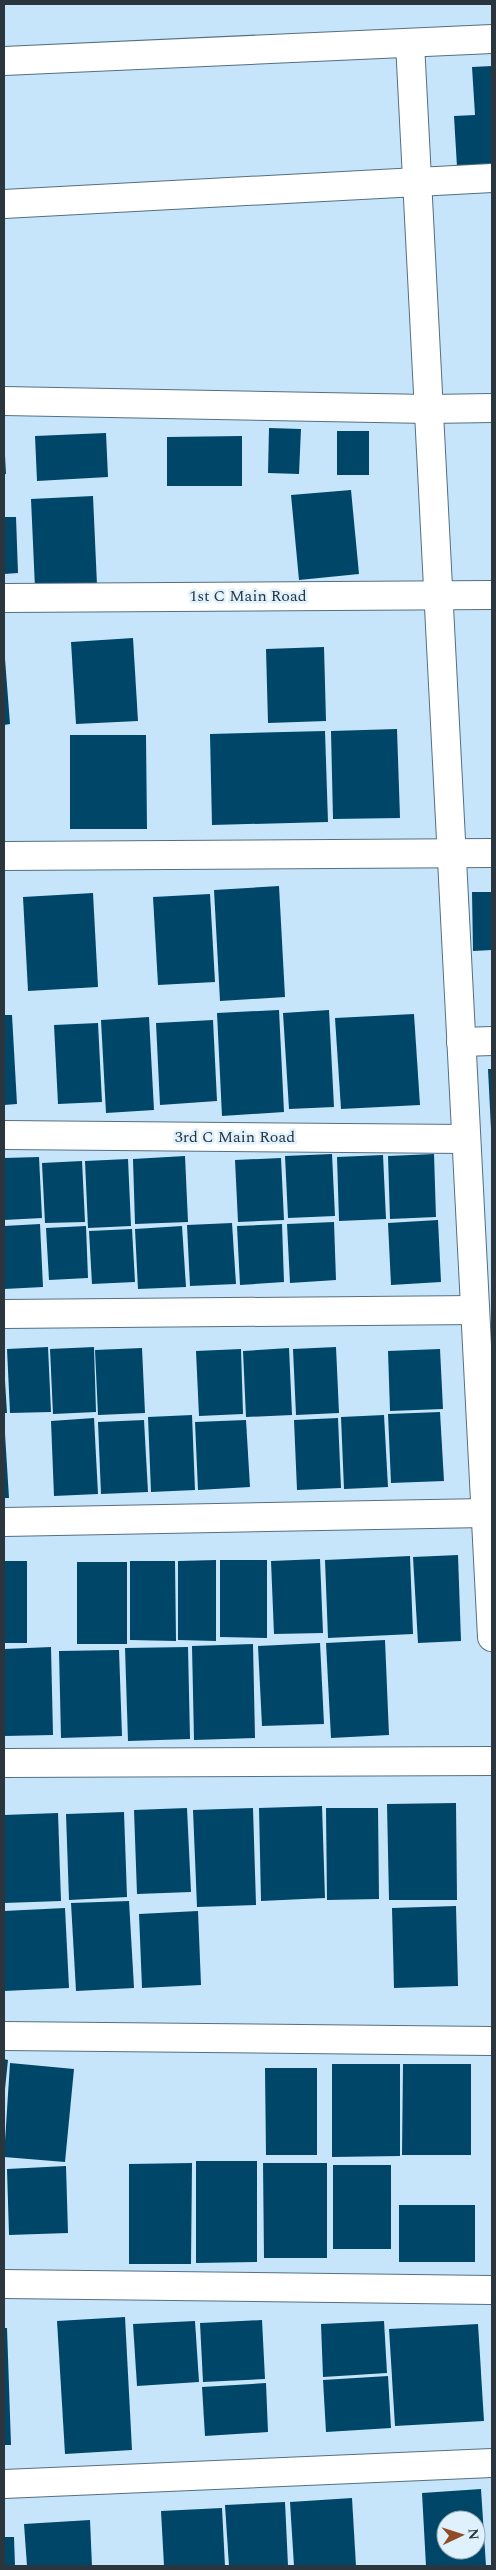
<svg xmlns="http://www.w3.org/2000/svg" width="496" height="2570" viewBox="0 0 496 2570" font-family="Spectral,serif">
  <rect width="100%" height="100%" fill="#c7e5fa"/>
  <g fill="#004668" fill-rule="evenodd">
    <path d="M492,66V164L457,167L454,116L475,115L472,67Z"/>
    <path d="M269,428L301,429L299,474L268,473Z"/>
    <rect x="337" y="431" width="32" height="44"/>
    <path d="M106,433L108,477L37,481L35,436Z"/>
    <path d="M242,436V486H167V437Z"/>
    <path d="M4,456H5L6,474H4Z"/>
    <path d="M351,490L359,574L299,580L291,495Z"/>
    <path d="M93,496L97,585L35,588L31,499Z"/>
    <path d="M4,517H16L18,573L4,574Z"/>
    <path d="M133,638L138,721L76,724L71,642Z"/>
    <path d="M4,646L10,724L4,725Z"/>
    <path d="M324,647L326,721L268,723L266,649Z"/>
    <path d="M397,729L400,818L333,819L331,731Z"/>
    <path d="M325,731L328,822L212,825L210,734Z"/>
    <path d="M70,735H146L147,829H70Z"/>
    <path d="M279,886L285,997L220,1001L214,890Z"/>
    <path d="M472,892H492V950L473,951Z"/>
    <path d="M93,893L98,987L28,991L23,897Z"/>
    <path d="M210,894L215,982L158,985L153,897Z"/>
    <path d="M279,1010L284,1112L222,1116L217,1013Z"/>
    <path d="M329,1010L334,1107L289,1109L283,1013Z"/>
    <path d="M414,1014L420,1105L341,1109L335,1018Z"/>
    <path d="M4,1015H12L17,1104L4,1105Z"/>
    <path d="M149,1017L154,1110L106,1113L101,1020Z"/>
    <path d="M213,1020L217,1101L160,1105L156,1023Z"/>
    <path d="M98,1023L102,1102L58,1104L54,1025Z"/>
    <path d="M488,1069H492V1129H491Z"/>
    <path d="M332,1154L335,1216L288,1218L285,1156Z"/>
    <path d="M434,1154L436,1217L390,1219L388,1156Z"/>
    <path d="M383,1155L386,1219L339,1221L337,1157Z"/>
    <path d="M185,1156L188,1222L135,1224L133,1159Z"/>
    <path d="M39,1157L42,1218L4,1220V1158Z"/>
    <path d="M281,1158L284,1220L238,1222L235,1160Z"/>
    <path d="M128,1159L131,1226L88,1228L85,1161Z"/>
    <path d="M82,1161L85,1222L45,1223L42,1163Z"/>
    <path d="M438,1220L441,1282L391,1285L388,1223Z"/>
    <path d="M334,1222L336,1280L290,1283L287,1224Z"/>
    <path d="M232,1223L236,1284L190,1286L187,1225Z"/>
    <path d="M40,1224L43,1287L4,1289V1226Z"/>
    <path d="M282,1224L284,1282L240,1285L237,1226Z"/>
    <path d="M86,1226L88,1278L49,1280L46,1228Z"/>
    <path d="M182,1226L186,1287L138,1289L135,1229Z"/>
    <path d="M132,1229L135,1282L92,1284L89,1231Z"/>
    <path d="M48,1347L51,1412L10,1413L7,1349Z"/>
    <path d="M94,1347L96,1412L53,1414L50,1349Z"/>
    <path d="M336,1347L339,1413L296,1415L293,1349Z"/>
    <path d="M142,1348L145,1413L98,1415L95,1350Z"/>
    <path d="M289,1348L292,1415L246,1417L243,1351Z"/>
    <path d="M241,1349L243,1414L199,1416L196,1351Z"/>
    <path d="M440,1349L443,1409L390,1411L388,1351Z"/>
    <path d="M4,1381H5L7,1413H4Z"/>
    <path d="M440,1412L444,1481L391,1483L388,1414Z"/>
    <path d="M192,1415L195,1490L151,1492L148,1417Z"/>
    <path d="M384,1415L388,1487L344,1489L341,1417Z"/>
    <path d="M4,1418L9,1498H4Z"/>
    <path d="M94,1418L98,1494L54,1496L51,1421Z"/>
    <path d="M338,1418L341,1488L297,1490L294,1420Z"/>
    <path d="M144,1420L148,1492L101,1494L98,1422Z"/>
    <path d="M246,1420L250,1487L198,1490L195,1422Z"/>
    <path d="M458,1555L461,1641L418,1643L413,1557Z"/>
    <path d="M410,1556L413,1634L328,1638L325,1560Z"/>
    <path d="M320,1559L323,1633L274,1634L271,1561Z"/>
    <path d="M216,1560V1641L178,1640V1561Z"/>
    <path d="M220,1560H267V1638L220,1637Z"/>
    <rect x="4" y="1561" width="23" height="82"/>
    <path d="M130,1561H175L176,1641L130,1640Z"/>
    <rect x="77" y="1562" width="50" height="82"/>
    <path d="M385,1640L389,1735L331,1738L326,1643Z"/>
    <path d="M320,1643L324,1724L262,1726L258,1646Z"/>
    <path d="M253,1644L255,1738L194,1740L192,1646Z"/>
    <path d="M51,1647L53,1735L4,1736V1649Z"/>
    <path d="M188,1647L190,1739L128,1741L125,1648Z"/>
    <path d="M119,1650L122,1736L61,1738L59,1651Z"/>
    <path d="M456,1803L457,1900H389L387,1804Z"/>
    <path d="M322,1806L325,1898L261,1901L259,1808Z"/>
    <path d="M187,1808L191,1892L137,1894L134,1810Z"/>
    <path d="M253,1808L256,1905L197,1907L193,1810Z"/>
    <path d="M326,1808H378L379,1899L327,1900Z"/>
    <path d="M124,1812L127,1897L69,1900L66,1814Z"/>
    <path d="M58,1813L61,1901L4,1903V1815Z"/>
    <path d="M129,1901L134,1988L76,1991L71,1903Z"/>
    <path d="M456,1906L458,1986L394,1988L392,1908Z"/>
    <path d="M65,1908L69,1988L4,1991V1911Z"/>
    <path d="M198,1911L201,1985L142,1988L139,1914Z"/>
    <path d="M4,2059L8,2060L5,2089H4Z"/>
    <path d="M10,2063L74,2069L65,2162L4,2157Z"/>
    <path d="M332,2064H400V2156L332,2157Z"/>
    <path d="M403,2064H471V2155H402Z"/>
    <path d="M265,2068H317V2155H266Z"/>
    <path d="M196,2161H257V2262L196,2263Z"/>
    <path d="M192,2163L191,2264H129V2164Z"/>
    <path d="M263,2163H327V2258H264Z"/>
    <rect x="333" y="2165" width="58" height="84"/>
    <path d="M66,2166L68,2233L9,2235L7,2169Z"/>
    <rect x="399" y="2205" width="76" height="57"/>
    <path d="M125,2317L132,2450L65,2454L57,2321Z"/>
    <path d="M262,2320L265,2379L203,2382L200,2323Z"/>
    <path d="M195,2321L199,2382L137,2386L133,2324Z"/>
    <path d="M384,2321L387,2373L323,2377L321,2324Z"/>
    <path d="M478,2324L484,2421L395,2426L389,2329Z"/>
    <path d="M4,2328H7L11,2445H4Z"/>
    <path d="M388,2376L391,2428L326,2432L323,2380Z"/>
    <path d="M266,2383L268,2432L205,2436L202,2387Z"/>
    <path d="M481,2489L486,2566H426L422,2493ZM446,2520H476V2550H446Z"/>
    <path d="M352,2498L356,2566H294L290,2502Z"/>
    <path d="M285,2502L288,2566H229L225,2505Z"/>
    <path d="M222,2508L225,2566H164L161,2511Z"/>
    <path d="M90,2520L92,2566H27L24,2524Z"/>
    <path d="M4,2537H14L15,2566H4Z"/>
  </g>
  <g fill="none" stroke-linecap="round" stroke-linejoin="round">
    <defs>
      <g id="minor">
        <path d="M410,43L492,1637"/>
        <path d="M4,61L492,39"/>
        <path d="M4,204L492,178"/>
        <path d="M4,401L429,409L492,408"/>
        <path d="M4,598L492,595"/>
        <path d="M4,856L492,853"/>
        <path d="M461,1042L492,1041"/>
        <path d="M4,1135L466,1139"/>
        <path d="M4,1314L475,1310"/>
        <path d="M4,1522L485,1513"/>
        <path d="M4,1763L492,1761"/>
        <path d="M4,2036L492,2041"/>
        <path d="M4,2284L492,2290"/>
        <path d="M4,2484L492,2463"/>
      </g>
    </defs>
    <use href="#minor" stroke="#546f81" stroke-width="30"/>
    <use href="#minor" stroke="#fff" stroke-width="28"/>
  </g>
  <g text-anchor="middle" dominant-baseline="central" stroke-width="5" stroke-linejoin="round" paint-order="stroke">
    <g font-size="16" fill="#2a353d" stroke="#dff1fd">
      <text x="248" y="596">1st C Main Road</text>
      <text x="235" y="1137">3rd C Main Road</text>
    </g>
  </g>
  <rect width="496" height="2570" fill="none" stroke="#2a353d" stroke-width="10"/>
  <g transform="translate(461 2535) rotate(86)"><circle r="24" fill="#dff1fd" stroke="#97a6b0"/>
  <path d="M0-4L9 19L0 12L-9 19Z" fill="#924c24"/>
  <text y="-8" font-size="14" font-weight="bold" text-anchor="middle" fill="#2a353d">N</text>
  </g>
</svg>
